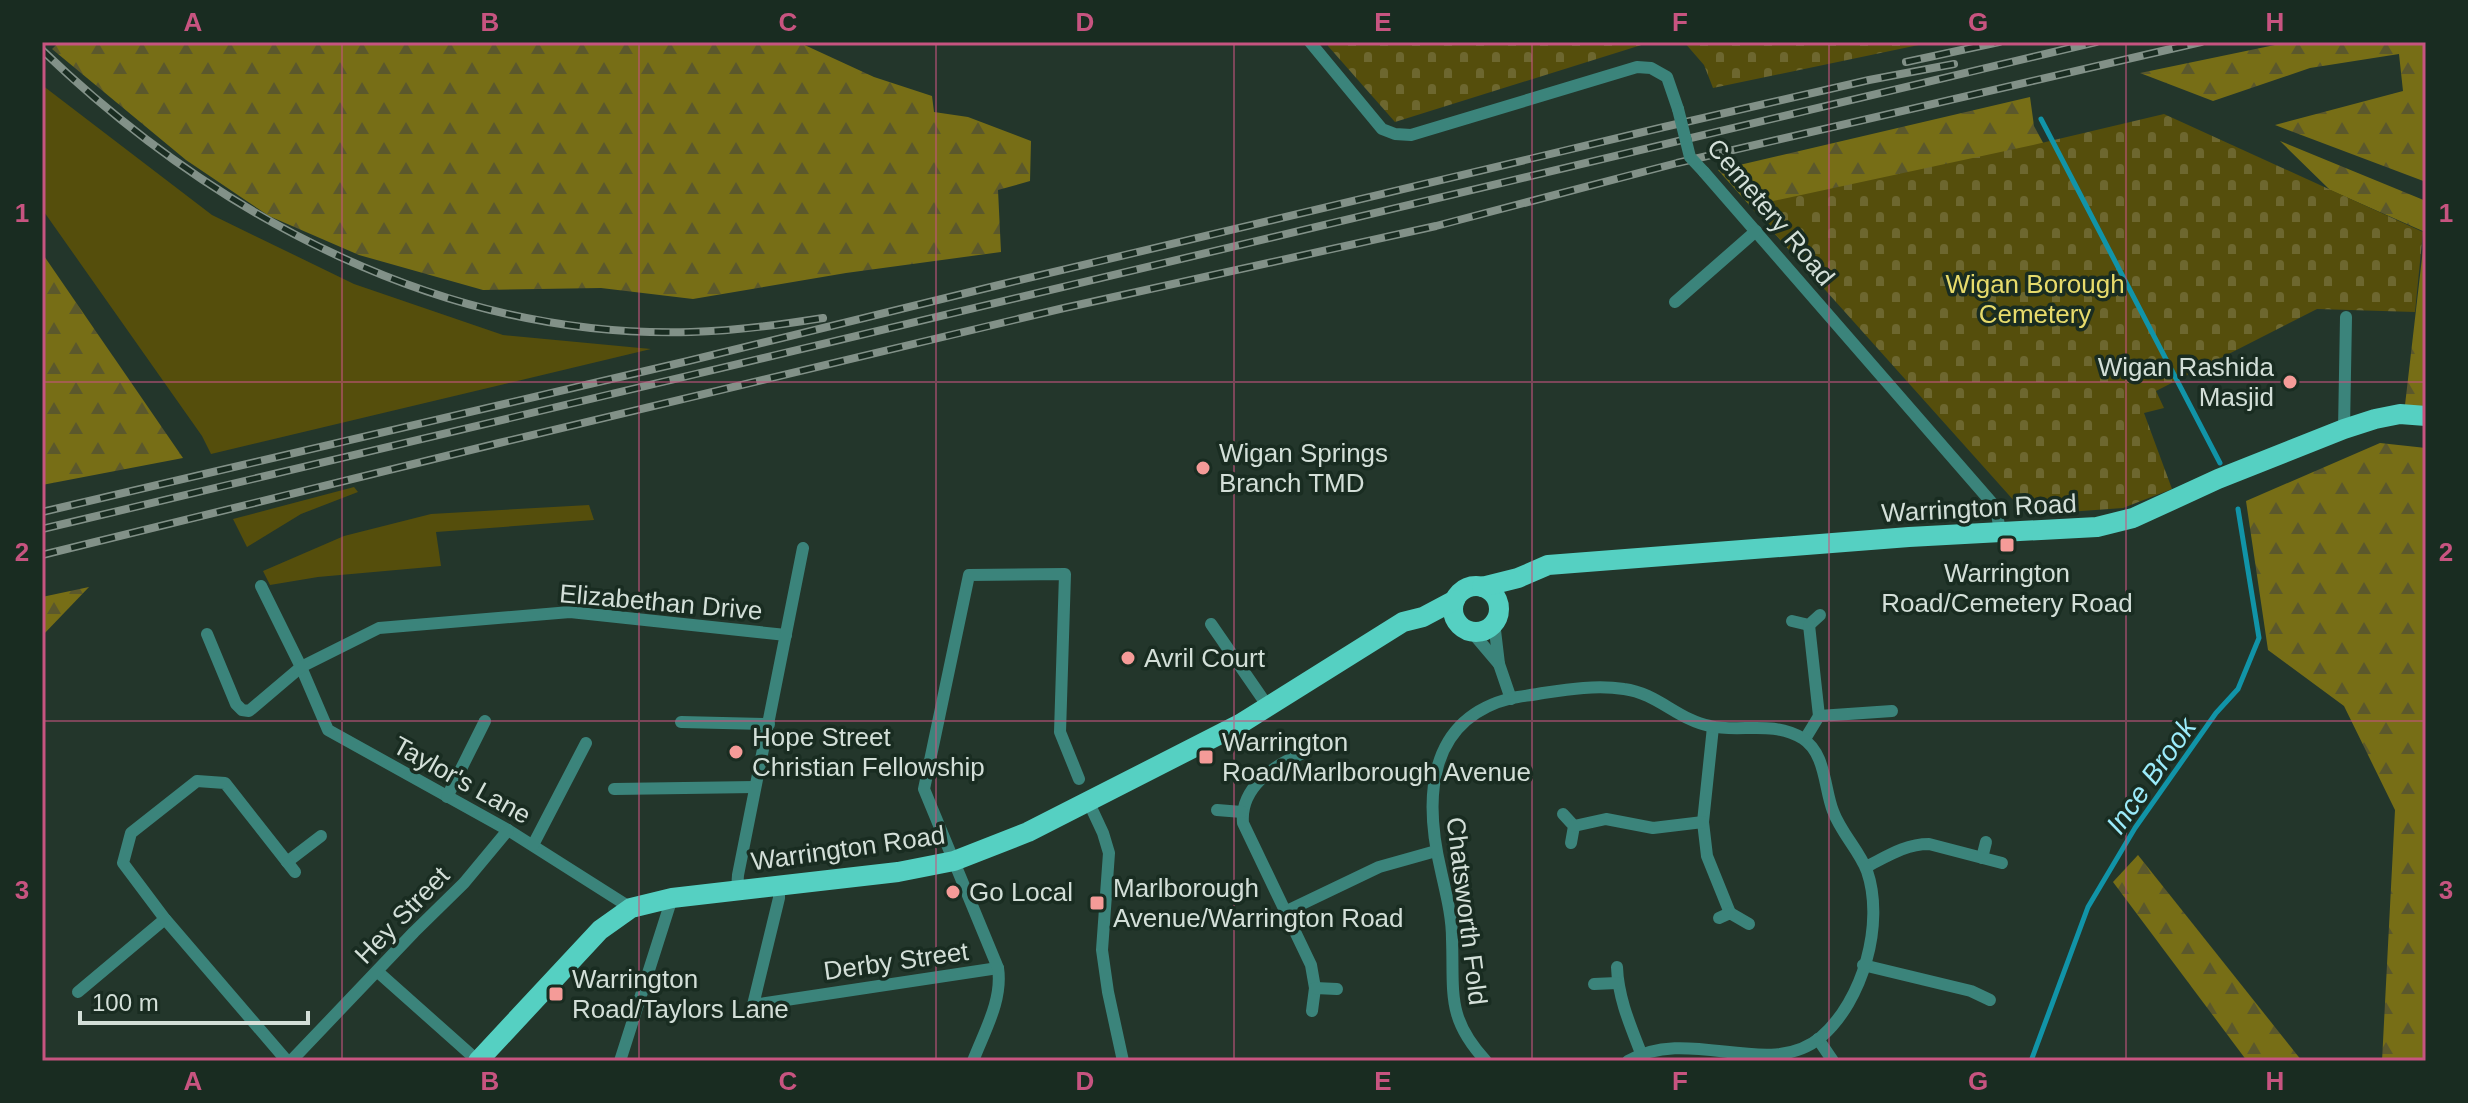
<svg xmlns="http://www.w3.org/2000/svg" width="2468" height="1103" viewBox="0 0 2468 1103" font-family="Helvetica,sans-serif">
  <defs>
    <pattern id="forest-firs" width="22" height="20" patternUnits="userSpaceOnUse" patternTransform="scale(2)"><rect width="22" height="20" fill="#776e16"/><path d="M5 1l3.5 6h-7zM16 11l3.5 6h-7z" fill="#5b582c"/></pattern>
    <pattern id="cemetery-stones" width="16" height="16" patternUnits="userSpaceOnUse" patternTransform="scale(2)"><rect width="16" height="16" fill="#554e0c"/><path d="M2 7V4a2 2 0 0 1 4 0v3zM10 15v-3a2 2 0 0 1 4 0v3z" fill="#6d672f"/></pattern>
  </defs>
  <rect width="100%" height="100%" fill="#23362b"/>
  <g fill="#554e0c">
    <path d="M42,85L212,215L354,284L503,335L651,349L211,454L202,436L42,209Z"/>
    <path d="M354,487L358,492L301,514L247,547L233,519Z"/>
    <path d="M589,505L594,520L436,532L441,566L318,577L270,585L263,571L344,536L431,514Z"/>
  </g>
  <g fill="url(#forest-firs)">
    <path d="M59,42H798L874,77L932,96L934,112L968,117L1031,141L1030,181L998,190L1001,252L846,273L693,299L601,288L483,290L359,255L269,216L186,160L52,49Z"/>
    <path d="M2289,42H2426V182L2275,125L2403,91L2399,54L2310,68L2213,101L2140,73Z"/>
    <path d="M2030,97L2034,126L2087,224L1792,253L1718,170Z"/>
    <path d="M2280,141L2426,201V408L2405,405L2425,232L2330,190Z"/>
    <path d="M42,253L183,458L42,485Z"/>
    <path d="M2380,443L2426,448V1061H2382L2395,810L2344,706L2268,650L2246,501Z"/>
    <path d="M89,587L42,636V597Z"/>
    <path d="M2138,855L2302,1061H2247L2113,882Z"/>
  </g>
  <g fill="url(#cemetery-stones)">
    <path d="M1328,42H1651L1395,122L1328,46Z"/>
    <path d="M1684,42H1933L1713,88L1704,65Z"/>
    <path d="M2164,114L2423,232L2415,312L2317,309L2156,391L2164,408L2144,413L2172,489L2123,508L2054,513L2016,503L1750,206L2033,145Z"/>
  </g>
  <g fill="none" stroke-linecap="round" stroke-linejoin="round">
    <g stroke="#1194a8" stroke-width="5">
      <path d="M2041,119L2220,463"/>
      <path d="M2031,1061L2088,907L2135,828L2216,713L2238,689L2259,638L2238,509"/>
    </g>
    <g stroke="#3b847b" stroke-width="12">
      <path d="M1310,42L1382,129L1395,134L1411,135L1637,67L1651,68L1667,77L1678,109"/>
      <path d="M1704,172L1992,503L1997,514L2000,531"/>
      <path d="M1675,302L1756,231"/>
      <path d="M2344,429L2346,317"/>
      <path d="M261,586L301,667L328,730L508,830L631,908"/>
      <path d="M1792,621L1809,625L1820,615"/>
      <path d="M1494,622L1499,664L1511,699"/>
      <path d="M1211,624L1269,708"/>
      <path d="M1809,625L1819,716"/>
      <path d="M1471,631L1499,664"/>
      <path d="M207,634L236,704L242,710L249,711L301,667L379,628L570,612L786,635"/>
      <path d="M681,722L769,724"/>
      <path d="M1713,727L1703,822L1707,856L1730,913"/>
      <path d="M1805,739L1819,716L1892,711"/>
      <path d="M1301,754C1273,766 1240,788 1243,823L1311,965L1315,988L1312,1011"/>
      <path d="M614,789L755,787"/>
      <path d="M447,797L485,721"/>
      <path d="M1089,803L1103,833L1109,853L1102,950L1108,992L1123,1061"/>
      <path d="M1217,810L1242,812"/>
      <path d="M1563,814L1574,826L1571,843"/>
      <path d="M1574,826L1606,819L1653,828L1703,822"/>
      <path d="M533,845L586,743"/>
      <path d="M1982,858L1986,842"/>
      <path d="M287,862L321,836"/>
      <path d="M1866,867C1886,857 1905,844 1929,844L2002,863"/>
      <path d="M779,885V898L753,1005L998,968"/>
      <path d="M737,890L738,875L803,548"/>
      <path d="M1287,911L1379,867L1436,851"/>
      <path d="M1719,918L1730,913L1749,924"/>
      <path d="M1863,965L1971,991L1990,1000"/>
      <path d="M1617,967C1618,997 1630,1025 1641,1053"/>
      <path d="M378,972L478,1061"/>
      <path d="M1594,984L1617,983"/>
      <path d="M1315,988L1337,989"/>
      <path d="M78,992L165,919"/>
      <path d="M1818,1039L1833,1061"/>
      <path d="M287,1061L165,919L123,863L131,833L197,781L225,783L295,872"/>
      <path d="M291,1061L414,932L464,883L508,830"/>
      <path d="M620,1061L672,898"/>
      <path d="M973,1061C984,1032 1003,1000 998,968L924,789L969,575L1065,574L1060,732L1079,779"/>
      <path d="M1486,1061C1446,1018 1454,993 1452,939C1452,916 1446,894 1441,871C1424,800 1426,719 1512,698C1523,696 1533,695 1543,693C1570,689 1597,685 1624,689C1657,693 1678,720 1710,726C1740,733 1771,720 1802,738C1826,753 1824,788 1833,811C1841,833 1859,850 1867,871C1885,923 1863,1001 1821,1037C1769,1081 1689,1025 1628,1061"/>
    </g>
    <g stroke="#55d0c2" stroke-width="20">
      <circle cx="1476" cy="609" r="23"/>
      <path d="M1482,587L1518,578L1548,565L1909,537L2097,527L2133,518L2218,479L2344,429L2375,419L2400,414L2426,416"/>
      <path d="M478,1061L600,930L631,908L672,898L898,872L954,861L1028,832L1240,724L1403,622L1423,617L1455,600"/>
    </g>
    <defs>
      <g id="rail">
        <path d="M42,50C216,217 444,339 691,332C735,331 779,325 823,318"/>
        <path d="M1906,62L1999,42"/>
        <path d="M42,512L688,361L999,285L1664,127L1869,80L1954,64"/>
        <path d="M42,529L2096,42"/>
        <path d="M42,555L499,443L1064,308L1436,226L1677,163L2201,42"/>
      </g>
    </defs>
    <use href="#rail" stroke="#829188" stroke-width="8"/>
    <use href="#rail" stroke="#192c21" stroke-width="5" stroke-dasharray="15" stroke-linecap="butt"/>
    <path stroke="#3b847b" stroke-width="12" d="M1678,109L1690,157L1704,172"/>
  </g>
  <path fill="none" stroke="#c75480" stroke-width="2" stroke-opacity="0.55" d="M342,42V1061M639,42V1061M936,42V1061M1234,42V1061M1532,42V1061M1829,42V1061M2126,42V1061M42,382H2426M42,721H2426"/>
  <g fill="#f59b98" stroke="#192c21" stroke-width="3">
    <circle cx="2290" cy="382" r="8"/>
    <circle cx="1203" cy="468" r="8"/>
    <rect x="1999" y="537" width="16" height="16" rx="4"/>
    <circle cx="1128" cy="658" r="8"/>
    <circle cx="736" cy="752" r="8"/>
    <rect x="1198" y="749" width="16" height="16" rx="4"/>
    <circle cx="953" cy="892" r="8"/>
    <rect x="1089" y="895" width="16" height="16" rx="4"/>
    <rect x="548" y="986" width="16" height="16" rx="4"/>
  </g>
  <g text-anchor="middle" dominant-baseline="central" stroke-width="7" stroke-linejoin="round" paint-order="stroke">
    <g font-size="26" fill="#d3dfd8" stroke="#192c21">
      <text transform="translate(1771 212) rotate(50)">Cemetery Road</text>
      <text transform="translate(1979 508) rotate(-3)">Warrington Road</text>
      <text transform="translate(661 602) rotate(5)">Elizabethan Drive</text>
      <text transform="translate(462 780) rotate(29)">Taylor's Lane</text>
      <text transform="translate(848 848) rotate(-8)">Warrington Road</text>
      <text transform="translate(1467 911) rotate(83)">Chatsworth Fold</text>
      <text transform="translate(402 915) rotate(-46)">Hey Street</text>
      <text transform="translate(896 961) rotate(-8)">Derby Street</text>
    </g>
    <g font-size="26" fill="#e7db6b" stroke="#192c21">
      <text x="2035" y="284">Wigan Borough<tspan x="2035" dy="30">Cemetery</tspan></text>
    </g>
    <g font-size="26" fill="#d3dfd8" stroke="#192c21" text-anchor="start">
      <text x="2274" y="367" text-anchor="end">Wigan Rashida<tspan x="2274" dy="30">Masjid</tspan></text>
      <text x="1219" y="453">Wigan Springs<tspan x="1219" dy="30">Branch TMD</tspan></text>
      <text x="2007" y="573" text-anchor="middle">Warrington<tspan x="2007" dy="30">Road/Cemetery Road</tspan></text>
      <text x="1144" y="658">Avril Court</text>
      <text x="752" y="737">Hope Street<tspan x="752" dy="30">Christian Fellowship</tspan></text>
      <text x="1222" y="742">Warrington<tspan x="1222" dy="30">Road/Marlborough Avenue</tspan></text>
      <text x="1113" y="888">Marlborough<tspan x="1113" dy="30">Avenue/Warrington Road</tspan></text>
      <text x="969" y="892">Go Local</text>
      <text x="572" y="979">Warrington<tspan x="572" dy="30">Road/Taylors Lane</tspan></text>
    </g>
    <g font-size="28" font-style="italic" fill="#9bebfa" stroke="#192c21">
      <text transform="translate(2151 776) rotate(-55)">Ince Brook</text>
    </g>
  </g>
  <rect width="2468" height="1103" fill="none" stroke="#192c21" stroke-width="88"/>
  <path d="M80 1011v12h228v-12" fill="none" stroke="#d3dfd8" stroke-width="4"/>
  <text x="92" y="1011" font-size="24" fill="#d3dfd8" stroke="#192c21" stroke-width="6" paint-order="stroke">100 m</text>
  <rect x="44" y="44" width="2380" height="1015" fill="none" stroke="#c75480" stroke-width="3"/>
  <g font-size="26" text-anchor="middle" font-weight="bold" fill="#c75480">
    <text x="193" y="31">A</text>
    <text x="490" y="31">B</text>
    <text x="788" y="31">C</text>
    <text x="1085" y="31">D</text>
    <text x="1383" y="31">E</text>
    <text x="1680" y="31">F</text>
    <text x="1978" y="31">G</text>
    <text x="2275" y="31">H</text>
    <text x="22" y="222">1</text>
    <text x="2446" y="222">1</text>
    <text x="22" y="561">2</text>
    <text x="2446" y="561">2</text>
    <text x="22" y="899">3</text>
    <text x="2446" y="899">3</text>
    <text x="193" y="1090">A</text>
    <text x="490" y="1090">B</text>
    <text x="788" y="1090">C</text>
    <text x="1085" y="1090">D</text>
    <text x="1383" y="1090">E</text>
    <text x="1680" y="1090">F</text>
    <text x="1978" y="1090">G</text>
    <text x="2275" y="1090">H</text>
  </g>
</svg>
